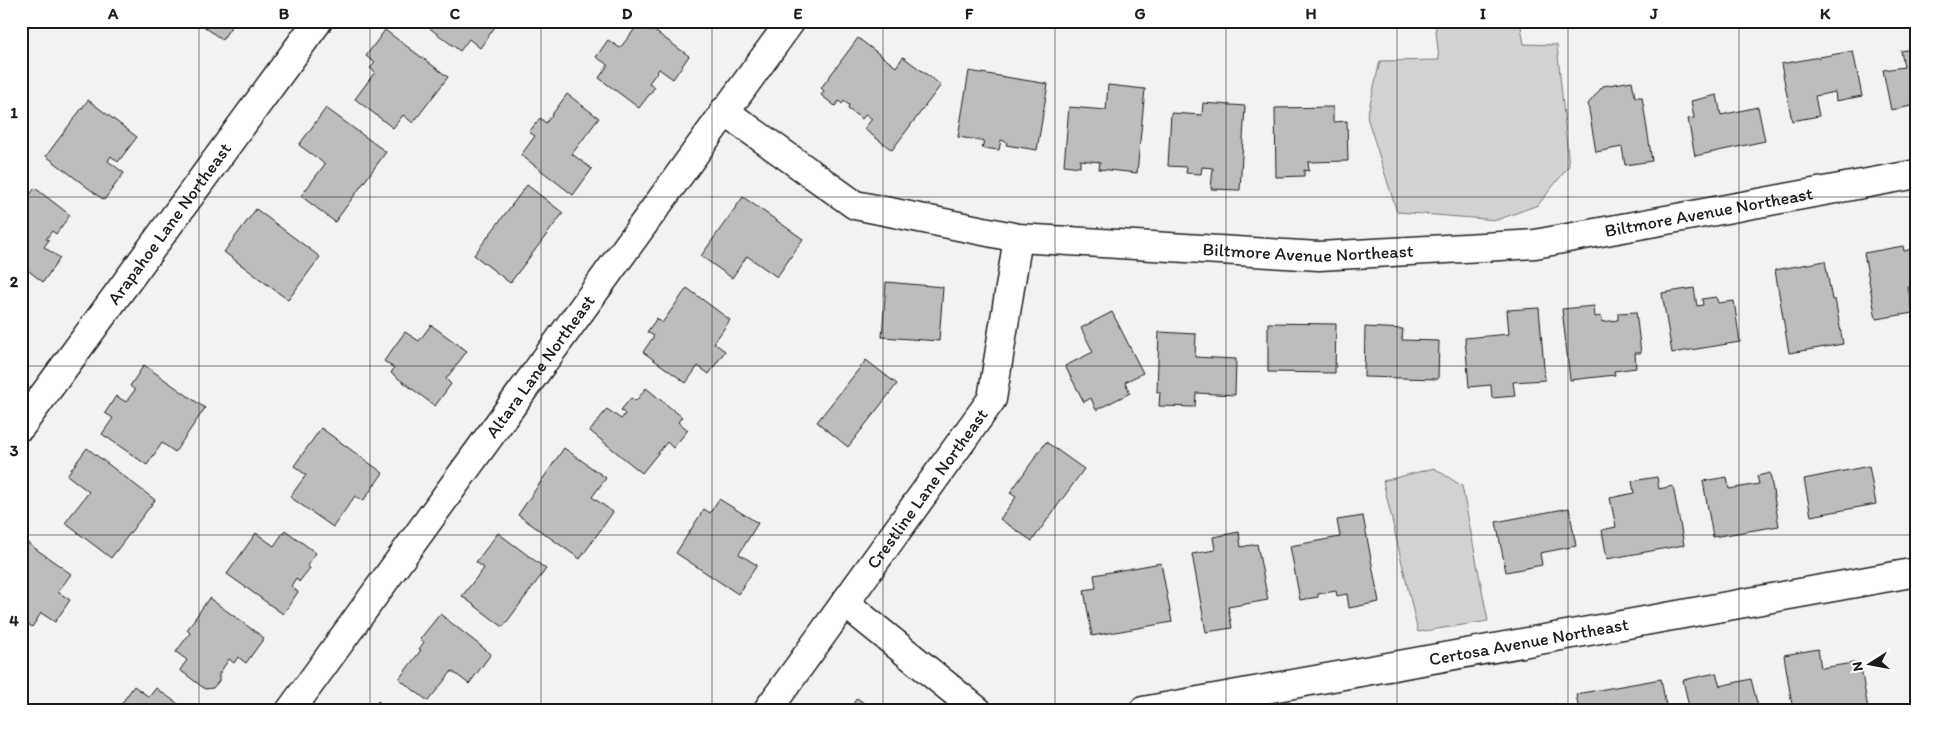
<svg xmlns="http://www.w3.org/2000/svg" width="1938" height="732" viewBox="0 0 1938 732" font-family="Itim,sans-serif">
  <rect width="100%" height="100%" fill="#f2f2f2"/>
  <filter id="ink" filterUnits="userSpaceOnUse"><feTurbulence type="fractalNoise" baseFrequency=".02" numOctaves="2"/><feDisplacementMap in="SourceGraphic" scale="10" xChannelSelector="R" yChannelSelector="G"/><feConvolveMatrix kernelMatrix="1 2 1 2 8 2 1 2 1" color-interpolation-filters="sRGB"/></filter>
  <g filter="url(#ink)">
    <g fill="#d2d2d2" stroke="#777">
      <path d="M1435,21H1520L1524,44L1557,45L1569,166L1538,205L1497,220L1397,212L1367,117L1380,61L1439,60Z"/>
      <path d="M1434,468L1462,486L1488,621L1418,632L1383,481Z"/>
    </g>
    <g fill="#bdbdbd" stroke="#1c1c1c">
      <path d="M197,21H235L222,40Z"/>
      <path d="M420,21H494L497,24L480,48L469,39L460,51Z"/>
      <path d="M641,21L689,56L673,79L659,69L649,83L655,87L639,108L599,78L608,65L596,57L608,40L620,48Z"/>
      <path d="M385,30L448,77L413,123L403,115L393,128L355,99L375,72L370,68L375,63L366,56Z"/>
      <path d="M858,38L896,67L903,57L941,85L892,150L864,129L872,119L866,114L862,119L848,109L849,105L844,101L842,104L839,101L835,106L821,95L824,91L821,88Z"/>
      <path d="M1917,48V105L1891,110L1883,70L1904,67L1901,51Z"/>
      <path d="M1853,51L1862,96L1836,101L1835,92L1815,96L1819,116L1792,121L1781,64Z"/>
      <path d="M969,71L1048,84L1037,150L1006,145L1007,142L1001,140L999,150L982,148L984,141L958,137Z"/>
      <path d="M1632,81L1635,97H1642L1652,161L1625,165L1622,147L1596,152L1588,104L1603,86Z"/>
      <path d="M1108,85L1145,89L1137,173L1099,169L1100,162L1080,160V167L1064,165L1069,107L1106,110Z"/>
      <path d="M567,94L599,118L572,154L592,169L573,195L521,155L535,136L529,132L540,118L546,123Z"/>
      <path d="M1717,95L1721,115L1758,107L1765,141L1695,156L1688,119L1694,118L1691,101Z"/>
      <path d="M88,100L137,137L118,162L111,156L108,161L124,173L104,200L46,156Z"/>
      <path d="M1203,103L1245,106L1240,190L1211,189L1213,168L1202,167L1201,174L1186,173L1187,167L1168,166L1171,113L1202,115Z"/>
      <path d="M1333,107V122L1347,121L1348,161L1308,162L1309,171L1304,170V176L1276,177L1275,108Z"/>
      <path d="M326,108L386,152L335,222L301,196L325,164L299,145Z"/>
      <path d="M527,185L563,213L510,283L474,255Z"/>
      <path d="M35,188L70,215L56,234L52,231L46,239L49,240L44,247L60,258L43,282L21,265V206Z"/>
      <path d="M743,197L803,239L777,277L747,256L732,278L701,256Z"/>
      <path d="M256,209L320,257L288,300L224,252Z"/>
      <path d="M1915,245H1917V286L1908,287L1913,313L1876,319L1864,253L1903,246L1904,251L1916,248Z"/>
      <path d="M1825,261L1832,300L1835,299L1843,344L1789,353L1775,270Z"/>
      <path d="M886,282L943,287L939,341L882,337Z"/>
      <path d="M687,288L730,320L714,343L725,351L709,374L698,366L686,383L643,352L654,336L647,332L657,318L662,323Z"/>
      <path d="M1694,288L1697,306L1703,305L1702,299L1716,297L1718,303L1734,301L1740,342L1672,353L1662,293Z"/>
      <path d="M1594,306L1595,317L1601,316L1602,322L1618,320V313L1636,312L1641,353H1635L1636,368L1614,371L1615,375L1570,380L1562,309Z"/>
      <path d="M1539,308L1545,380L1513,382L1515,396L1492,398L1491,385L1469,387L1465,338L1509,334L1507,310Z"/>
      <path d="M1112,312L1143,373L1125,382L1130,393L1096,410L1091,398L1084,402L1065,366L1093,352L1081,328Z"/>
      <path d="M1268,323L1336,324L1335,373L1268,372Z"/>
      <path d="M431,325L467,351L446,379L451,384L435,406L391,373L394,368L384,361L405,332L419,341Z"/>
      <path d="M1365,327L1403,329L1402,340L1439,341L1438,379L1364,377Z"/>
      <path d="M1159,332L1196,334L1195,357L1236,359L1235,395L1196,393L1195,407L1159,406L1160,392H1157Z"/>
      <path d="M866,360L897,384L848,447L817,422Z"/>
      <path d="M144,365L205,408L175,452L162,443L147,465L102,434L113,418L105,413L116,396L126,402L135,390L130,386Z"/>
      <path d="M646,388L682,417L678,422L688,430L673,448L667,442L642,473L590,431L607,409L621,419L625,414L621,410L631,398L636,401Z"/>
      <path d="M321,428L383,473L363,501L355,496L333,527L290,497L306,475L294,466Z"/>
      <path d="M1046,442L1084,469L1032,541L1000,519L1016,497L1010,493Z"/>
      <path d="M87,448L155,500L111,558L65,523L89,492L67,475Z"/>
      <path d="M564,448L606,478L592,497L613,512L580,559L518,515Z"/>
      <path d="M1917,465V497L1911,466Z"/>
      <path d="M1869,466L1876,504L1811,516L1804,479Z"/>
      <path d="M1770,473L1779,526L1713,537L1703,481L1727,477L1729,489L1759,484L1757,476Z"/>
      <path d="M1657,477L1659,489L1673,486L1684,545L1607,559L1602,530L1616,527L1610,498L1634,493L1632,481Z"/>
      <path d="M719,499L758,523L739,554L757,565L738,594L676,553L704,509L710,513Z"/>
      <path d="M1569,508L1576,546L1540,553L1542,565L1506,572L1496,522Z"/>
      <path d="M1363,516L1379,602L1349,608L1347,594L1337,596L1336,591L1318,594V597L1300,600L1290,546L1340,537L1337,520Z"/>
      <path d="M285,530L316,553L307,566L310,568L299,582L296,578L291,586L298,592L283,614L227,574L256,533L274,546Z"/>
      <path d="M1239,532L1241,547L1257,544L1268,600L1228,607L1232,628L1206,632L1192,554L1215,550L1213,537Z"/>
      <path d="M498,533L546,569L503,627L462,596L484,568L476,562Z"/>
      <path d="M22,539L71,574L58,592L70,600L55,622L41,613L32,627L21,619Z"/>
      <path d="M1161,563L1172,622L1092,636L1084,590L1096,588L1094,575Z"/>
      <path d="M209,598L264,638L246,663L238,657L234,663L229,659L219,674V681L213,688L205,689L180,670L187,660L176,652L190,633L187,630Z"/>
      <path d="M440,614L491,654L469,684L452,671L428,701L399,679L421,650L419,649L424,642L420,639Z"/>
      <path d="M1818,649L1821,668L1860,662L1868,709L1856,711H1793L1784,655Z"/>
      <path d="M1716,673L1720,686L1751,679L1759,711H1690L1683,680Z"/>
      <path d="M1661,679L1667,711H1579L1576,694Z"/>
      <path d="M134,686L149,697L156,688L188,711H124L119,707Z"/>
      <path d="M857,698L875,711H848Z"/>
      <path d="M378,701L391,711H371Z"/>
      <path d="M1556,704L1557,711H1522V709Z"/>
    </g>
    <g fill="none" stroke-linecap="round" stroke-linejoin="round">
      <defs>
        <g id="minor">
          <path id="s1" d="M724,111L855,205L1018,238L1319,256L1535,244L1917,174"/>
          <path id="s2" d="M21,426L318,21"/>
          <path d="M845,603L978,711"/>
          <path id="s3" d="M290,711L791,21"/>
          <path id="s4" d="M767,711L992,399L1018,238"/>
          <path id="s5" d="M1143,711L1917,572"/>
        </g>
      </defs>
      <use href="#minor" stroke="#1c1c1c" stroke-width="31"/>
      <use href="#minor" stroke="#fff" stroke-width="28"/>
    </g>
  </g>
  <path fill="none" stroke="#1c1c1c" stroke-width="1" stroke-opacity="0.55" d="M199,21V711M370,21V711M541,21V711M712,21V711M883,21V711M1055,21V711M1226,21V711M1397,21V711M1568,21V711M1739,21V711M21,197H1917M21,366H1917M21,535H1917"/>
  <g text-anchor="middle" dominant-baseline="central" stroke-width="4" stroke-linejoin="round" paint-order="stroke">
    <g font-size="18" fill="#1c1c1c" stroke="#fff">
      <text stroke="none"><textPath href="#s1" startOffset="1022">Biltmore Avenue Northeast</textPath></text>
      <text stroke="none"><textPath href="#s2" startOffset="251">Arapahoe Lane Northeast</textPath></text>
      <text stroke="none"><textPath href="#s1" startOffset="618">Biltmore Avenue Northeast</textPath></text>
      <text stroke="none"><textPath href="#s3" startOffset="426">Altara Lane Northeast</textPath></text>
      <text stroke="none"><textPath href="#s4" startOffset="274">Crestline Lane Northeast</textPath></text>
      <text stroke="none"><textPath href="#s5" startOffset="392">Certosa Avenue Northeast</textPath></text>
    </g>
  </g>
  <rect width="1938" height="732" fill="none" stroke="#fff" stroke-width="55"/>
  <g transform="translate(1870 664) rotate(259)" stroke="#ffffff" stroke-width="4" paint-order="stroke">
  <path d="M0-4L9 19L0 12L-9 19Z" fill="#1c1c1c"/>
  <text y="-8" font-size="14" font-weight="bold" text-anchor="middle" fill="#1c1c1c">N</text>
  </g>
  <rect x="28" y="28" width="1882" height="676" fill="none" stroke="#1c1c1c" stroke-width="2"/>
  <g font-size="16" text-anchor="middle" font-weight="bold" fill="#1c1c1c">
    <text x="113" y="19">A</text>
    <text x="284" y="19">B</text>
    <text x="455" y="19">C</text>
    <text x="627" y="19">D</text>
    <text x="798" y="19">E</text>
    <text x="969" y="19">F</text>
    <text x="1140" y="19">G</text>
    <text x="1311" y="19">H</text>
    <text x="1483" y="19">I</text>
    <text x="1654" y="19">J</text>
    <text x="1825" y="19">K</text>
    <text x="14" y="118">1</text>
    <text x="14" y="287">2</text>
    <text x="14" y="456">3</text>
    <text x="14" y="626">4</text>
  </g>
</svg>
